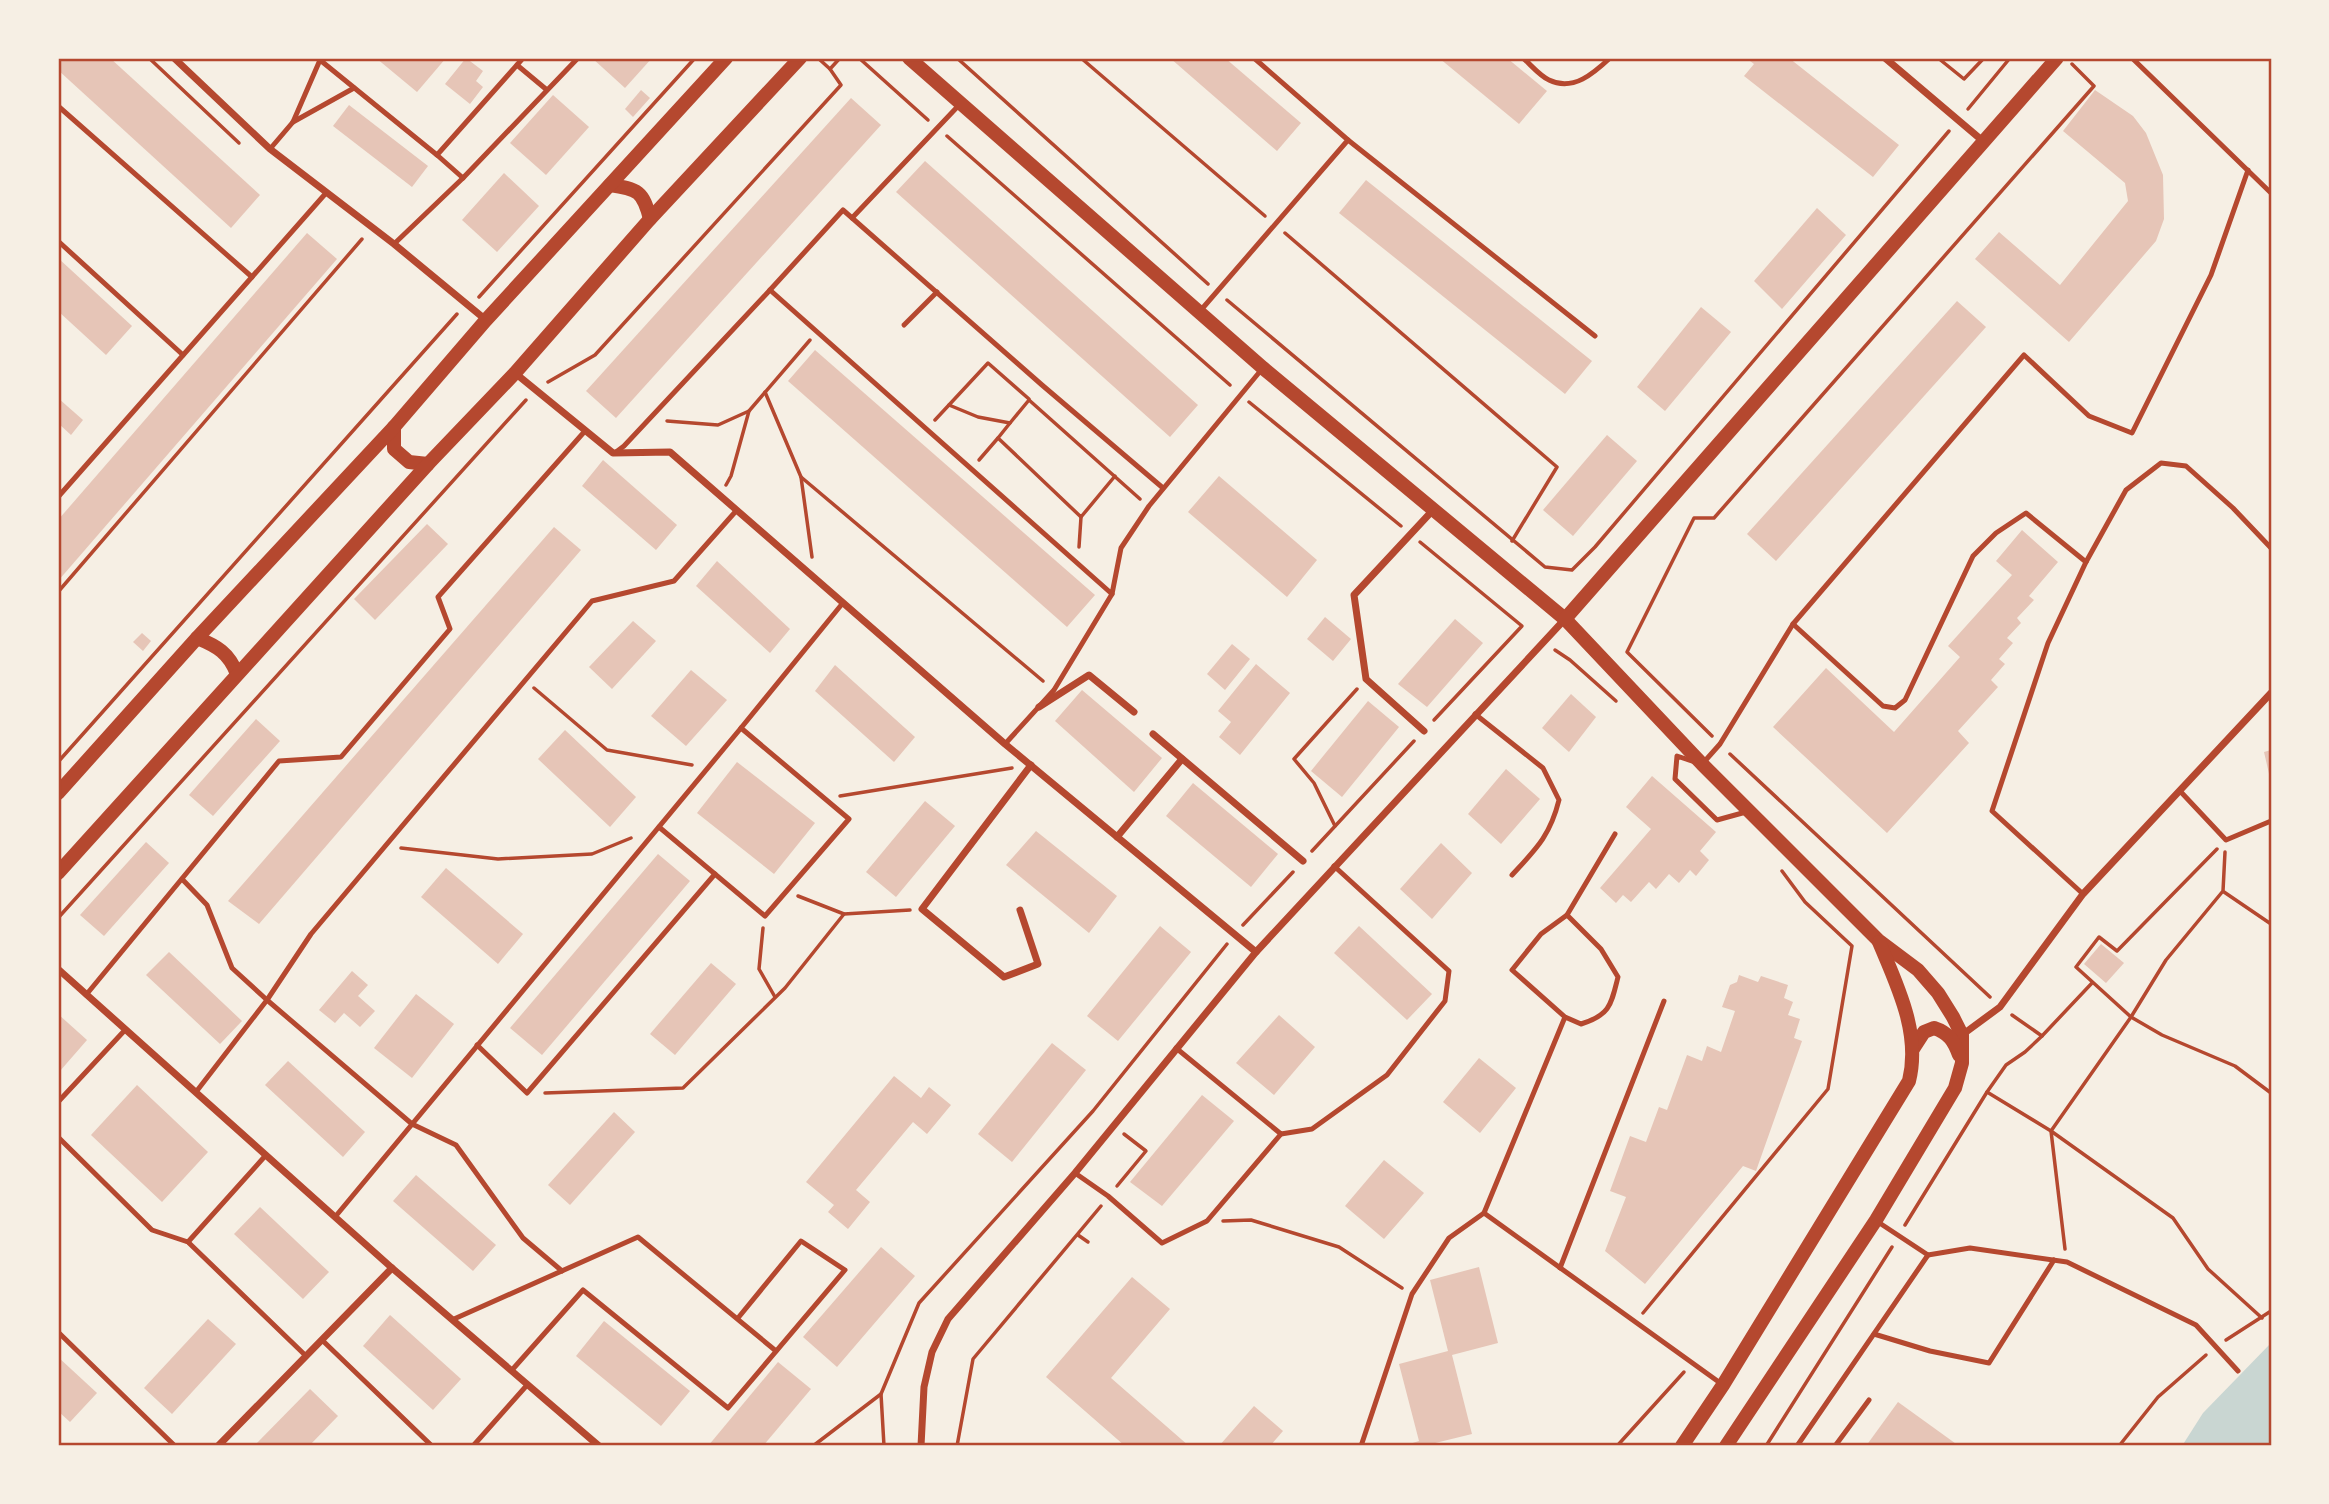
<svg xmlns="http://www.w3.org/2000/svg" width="2329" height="1504" viewBox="0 0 2329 1504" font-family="'Times New Roman',serif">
  <rect width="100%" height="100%" fill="#f6efe4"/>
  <path fill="#c9d6d2" d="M2271,1343V1446H2182L2203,1413Z"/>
  <g fill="#e6c5b7">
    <path d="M58,58H110L260,195L231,228L58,70Z"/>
    <path d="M376,58H446L417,92Z"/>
    <path d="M466,58L483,71L476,81L483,87L470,104L445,84Z"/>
    <path d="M592,58H652L625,88Z"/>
    <path d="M1170,58H1225L1301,123L1277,151Z"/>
    <path d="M1439,58H1507L1547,91L1519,124Z"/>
    <path d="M1746,58H1789L1899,145L1873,177L1744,76L1754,64Z"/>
    <path d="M641,90L650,98L633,117L625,109Z"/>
    <path d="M2095,90L2133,116L2146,133L2163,175L2164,219L2156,241L2069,342L1975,259L1999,232L2060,285L2128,201L2125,183L2063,131Z"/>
    <path d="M553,95L589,127L546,175L510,143Z"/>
    <path d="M851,98L881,125L616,418L586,391Z"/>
    <path d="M349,105L428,166L412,187L333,126Z"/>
    <path d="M925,161L1198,405L1170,437L896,192Z"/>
    <path d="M504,173L539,206L497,252L462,220Z"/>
    <path d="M1366,180L1592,361L1565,394L1339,213Z"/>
    <path d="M1817,208L1846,235L1782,309L1754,281Z"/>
    <path d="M307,233L337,259L58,581V520Z"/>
    <path d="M58,258L132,326L106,355L58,311Z"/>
    <path d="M1957,301L1986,327L1776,561L1747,534Z"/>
    <path d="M1701,307L1731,332L1665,411L1637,387Z"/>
    <path d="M815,350L1095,595L1067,627L788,381Z"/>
    <path d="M58,398L83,420L71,435L58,423Z"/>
    <path d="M1607,435L1637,461L1573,536L1543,510Z"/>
    <path d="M603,460L677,525L656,550L582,486Z"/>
    <path d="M1219,476L1317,560L1287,597L1188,512Z"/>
    <path d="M427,524L448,544L375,620L354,599Z"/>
    <path d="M554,527L581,550L259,924L228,901Z"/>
    <path d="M2022,530L2058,562L2029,596L2034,600L2017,618L2021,623L2007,638L2013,643L1999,659L2005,664L1991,680L1998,687L1958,731L1969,743L1887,833L1773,727L1826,668L1894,732L1960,657L1948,646L2012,575L1996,561Z"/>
    <path d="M717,561L790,629L770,653L696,586Z"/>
    <path d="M1325,617L1351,639L1333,661L1307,639Z"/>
    <path d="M1455,619L1483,643L1427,707L1398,684Z"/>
    <path d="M633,621L656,641L612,689L589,667Z"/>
    <path d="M142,633L151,641L143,651L133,642Z"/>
    <path d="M1232,644L1250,659L1225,690L1207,674Z"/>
    <path d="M1256,664L1290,693L1240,755L1219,737L1231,722L1218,711Z"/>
    <path d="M835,665L915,737L894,762L815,691Z"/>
    <path d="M691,670L727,700L686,746L651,716Z"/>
    <path d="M1082,690L1162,758L1134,792L1055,721Z"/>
    <path d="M1571,694L1596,717L1569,752L1542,728Z"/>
    <path d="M1368,701L1399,727L1342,797L1311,771Z"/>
    <path d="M256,719L280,741L213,816L189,795Z"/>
    <path d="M565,730L636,797L610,827L538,759Z"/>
    <path d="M2271,750V778H2270L2264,752Z"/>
    <path d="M737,762L815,823L774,874L697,813Z"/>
    <path d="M1506,769L1540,799L1501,844L1468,814Z"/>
    <path d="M1652,776L1716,832L1700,851L1709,860L1696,876L1690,870L1679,883L1669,874L1656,889L1649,882L1631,902L1623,895L1616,903L1600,888L1651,829L1626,807Z"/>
    <path d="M1193,783L1278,854L1251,887L1166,816Z"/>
    <path d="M925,801L955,826L896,897L866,872Z"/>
    <path d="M1036,831L1117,896L1089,933L1006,865Z"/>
    <path d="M146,842L169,863L104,936L80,915Z"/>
    <path d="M1441,843L1472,873L1432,919L1400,889Z"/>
    <path d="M658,854L690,881L542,1055L510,1028Z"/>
    <path d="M446,868L523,934L498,964L421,897Z"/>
    <path d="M1160,926L1191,952L1118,1041L1087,1016Z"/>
    <path d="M1359,926L1432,994L1407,1020L1334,953Z"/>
    <path d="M2101,944L2124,963L2106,983L2084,964Z"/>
    <path d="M169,952L242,1021L220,1044L146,975Z"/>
    <path d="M711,963L736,984L675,1055L650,1034Z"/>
    <path d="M352,971L368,985L358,996L375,1011L360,1027L344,1013L335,1023L319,1010Z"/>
    <path d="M1739,975L1758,982L1761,976L1788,985L1784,998L1793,1002L1788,1015L1800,1019L1794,1038L1802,1041L1756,1171L1743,1166L1645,1284L1605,1251L1626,1197L1610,1191L1630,1136L1646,1142L1659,1107L1667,1110L1687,1055L1702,1061L1707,1046L1721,1052L1735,1011L1722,1007L1730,985L1737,982Z"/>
    <path d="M416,994L454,1024L412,1078L374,1048Z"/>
    <path d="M58,1014L87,1040L60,1071L58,1069Z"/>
    <path d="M1279,1015L1315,1047L1274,1095L1236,1063Z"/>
    <path d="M1052,1043L1086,1070L1012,1162L978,1134Z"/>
    <path d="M1479,1058L1516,1088L1480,1133L1443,1102Z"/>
    <path d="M288,1061L365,1132L343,1157L265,1085Z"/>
    <path d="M894,1076L921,1098L929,1087L951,1105L927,1134L913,1122L856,1190L870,1202L848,1229L828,1212L834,1205L806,1182Z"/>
    <path d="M137,1085L208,1152L162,1202L91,1135Z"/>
    <path d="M1202,1095L1234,1121L1162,1206L1130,1182Z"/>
    <path d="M614,1112L635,1132L570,1205L548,1185Z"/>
    <path d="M1384,1160L1424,1193L1384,1239L1345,1206Z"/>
    <path d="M416,1175L496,1245L473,1271L393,1201Z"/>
    <path d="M260,1207L329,1272L303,1299L234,1234Z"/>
    <path d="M881,1247L915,1276L837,1367L803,1337Z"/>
    <path d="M1479,1267L1498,1343L1452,1355L1472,1434L1423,1446H1403L1419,1441L1399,1364L1448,1351L1430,1280Z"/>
    <path d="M1132,1277L1170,1309L1111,1378L1189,1446H1125L1046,1377Z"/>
    <path d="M390,1315L461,1379L433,1410L363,1346Z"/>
    <path d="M208,1319L236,1344L172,1414L144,1388Z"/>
    <path d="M604,1321L690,1391L661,1426L576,1356Z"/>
    <path d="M58,1357L97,1393L70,1422L58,1411Z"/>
    <path d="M778,1362L811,1389L763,1446H708Z"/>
    <path d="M310,1389L338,1416L309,1446H254Z"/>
    <path d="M1898,1402L1959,1446H1866Z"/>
    <path d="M1254,1406L1283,1431L1270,1446H1219Z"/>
  </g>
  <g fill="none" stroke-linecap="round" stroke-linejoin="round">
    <g stroke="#b5482f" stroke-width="3.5">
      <path d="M149,58L239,143"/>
      <path d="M859,58L928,120"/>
      <path d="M957,58L1208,284"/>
      <path d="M1081,58L1265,216"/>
      <path d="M1938,58L1964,79L1984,58"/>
      <path d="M819,59L830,69"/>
      <path d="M1968,109L2010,58"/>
      <path d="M947,136L1230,385"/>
      <path d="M1285,233L1557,467L1512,541"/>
      <path d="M479,297L695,58"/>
      <path d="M1227,300L1545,567L1572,570L1595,547L1949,131"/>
      <path d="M548,382L595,355L841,85L830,69L840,58"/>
      <path d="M765,392L801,477L812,557"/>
      <path d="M1249,402L1401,526"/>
      <path d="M949,405L978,417L1010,423L1029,400L1140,499"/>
      <path d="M935,420L988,363L1029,399"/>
      <path d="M667,421L718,425L749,411"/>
      <path d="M1010,423L998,438L1081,517L1115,476"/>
      <path d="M979,460L998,438"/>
      <path d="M801,477L1043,681"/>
      <path d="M726,485L731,476L749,411L810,340"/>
      <path d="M1420,542L1522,626L1434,720"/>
      <path d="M1079,547L1081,517"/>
      <path d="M58,592L362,239"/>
      <path d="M1555,650L1570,660L1616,701"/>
      <path d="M534,688L607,750L692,765"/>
      <path d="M1712,736L1627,652L1694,518H1714L2094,86L2072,64"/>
      <path d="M1730,754L1990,997"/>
      <path d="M58,762L457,314"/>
      <path d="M840,796L1012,768"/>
      <path d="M1335,826L1314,783L1294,759L1357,689"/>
      <path d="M401,848L498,859L592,854L631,838"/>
      <path d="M2217,849L2117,951L2099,937L2076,967L2131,1017L2162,1035L2235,1066L2271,1093"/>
      <path d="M1312,851L1414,741"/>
      <path d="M2224,892L2271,924"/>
      <path d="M798,896L844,914L910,910"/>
      <path d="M58,918L526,400"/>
      <path d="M1243,925L1293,872"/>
      <path d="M763,928L759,969L775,997"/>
      <path d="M2012,1015L2042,1036"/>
      <path d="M1987,1092L2051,1131L2173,1218L2208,1269L2262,1318"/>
      <path d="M545,1093L683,1088L785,988L844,914"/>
      <path d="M1117,1186L1146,1151L1124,1134"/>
      <path d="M1223,1221L1251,1220L1339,1247L1402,1288"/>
      <path d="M1905,1225L1987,1092L2006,1065L2025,1052L2042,1036L2092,983"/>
      <path d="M1078,1235L1088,1242"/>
      <path d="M2065,1249L2051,1131L2131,1017L2166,960L2223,891L2225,852"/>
      <path d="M1643,1313L1828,1089L1852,946L1805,902L1782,871"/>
      <path d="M2226,1340L2271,1311"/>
      <path d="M813,1446L881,1394"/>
      <path d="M884,1446L881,1394L919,1303L1093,1111L1227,944"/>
      <path d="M957,1446L973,1359L1101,1206"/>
      <path d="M1617,1446L1684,1372"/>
      <path d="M1766,1446L1892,1247"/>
      <path d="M2119,1446L2158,1397L2206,1355"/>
    </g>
    <g stroke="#b5482f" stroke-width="5">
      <path d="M321,58L320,60L437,155"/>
      <path d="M523,58L517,65L547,90"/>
      <path d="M1523,58C1531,65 1540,76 1549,80C1573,92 1594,73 1610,58"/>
      <path d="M2132,58L2271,193"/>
      <path d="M58,106L252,277"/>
      <path d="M293,122L354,88"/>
      <path d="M1348,140L1595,336"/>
      <path d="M270,149L293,122L320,60"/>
      <path d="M463,178L437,155L517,65"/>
      <path d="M852,218L961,103"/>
      <path d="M58,241L183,355"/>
      <path d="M394,244L463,178L578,58"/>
      <path d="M770,290L843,210L1042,385L1163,488"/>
      <path d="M1201,310L1348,140L1254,58"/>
      <path d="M904,325L937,292"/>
      <path d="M616,452L624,446L770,290L1112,594L1121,548L1149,506L1262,369"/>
      <path d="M58,497L326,193"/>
      <path d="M1793,624L1883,706L1895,708L1905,700L1973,556L1996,533L2026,513L2086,562"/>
      <path d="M1475,714L1543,768L1559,800C1550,836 1536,849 1512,875"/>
      <path d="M1005,744L1054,690L1112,594"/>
      <path d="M1695,762L1677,756L1675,779L1717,820L1746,812"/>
      <path d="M1704,762L1720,744L1793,624L2024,355L2089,416L2132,433L2211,275L2248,170"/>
      <path d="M2180,791L2226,840L2271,821"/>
      <path d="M659,827L765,916L849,819L741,728L842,604"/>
      <path d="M182,879L207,905L232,968L267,1000L412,1124L456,1145L523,1238L562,1271"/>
      <path d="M2083,894L1992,811L2048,643L2086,562L2126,490L2161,463L2186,466L2233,508L2271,548"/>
      <path d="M1567,915L1615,834"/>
      <path d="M86,995L279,761L341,757L450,629L438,597L585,431"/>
      <path d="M477,1045L527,1093L715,874"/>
      <path d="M1176,1048L1281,1134L1312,1129L1387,1075L1445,1001L1449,971L1334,866"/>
      <path d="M196,1092L267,1000L311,934L592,601L674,581L736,511"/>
      <path d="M58,1102L125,1030"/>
      <path d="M58,1137L152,1230L188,1242L305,1355"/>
      <path d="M1075,1173L1108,1196L1162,1243L1207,1221L1281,1134"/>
      <path d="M1484,1213L1723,1385"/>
      <path d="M335,1217L741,728"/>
      <path d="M1878,1222L1928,1255L1970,1248L2067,1262L2196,1325L2238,1371"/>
      <path d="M188,1242L266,1155"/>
      <path d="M1560,1268L1664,1001"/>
      <path d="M454,1319L638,1237L776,1351"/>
      <path d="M58,1332L175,1446"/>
      <path d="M1874,1334L1930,1351L1989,1363L2054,1260"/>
      <path d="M322,1340L432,1446"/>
      <path d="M512,1370L583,1290L728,1408L845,1270L801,1241L738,1318"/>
      <path d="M473,1446L528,1384"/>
      <path d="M1361,1446L1412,1294L1449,1238L1484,1213L1565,1017L1581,1024C1610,1015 1611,1005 1618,977L1601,949L1567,915L1541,934L1512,970L1565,1017"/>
      <path d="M1797,1446L1928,1255"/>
      <path d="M1835,1446L1869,1400"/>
    </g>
    <g stroke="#b5482f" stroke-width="7">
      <path d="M174,58L270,149L394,244L486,320"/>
      <path d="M1885,58L1984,142"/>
      <path d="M515,373L613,453L670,452L1005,744L1256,952"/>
      <path d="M1039,707L1089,675L1134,712"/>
      <path d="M1424,731L1366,679L1354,595L1433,510"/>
      <path d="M1153,734L1303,861"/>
      <path d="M1117,837L1182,759"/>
      <path d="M1020,910L1038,964L1004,977L922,909L1031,765"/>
      <path d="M58,969L392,1268L599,1446"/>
      <path d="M1962,1035L2000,1007L2083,894L2271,693"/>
      <path d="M218,1446L392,1268"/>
      <path d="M921,1446L924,1387L932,1352L948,1319L1075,1173L1256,952L1565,619"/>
    </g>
    <g stroke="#b5482f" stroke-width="14">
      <path d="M909,58L1263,368L1565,619L1702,764L1878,940L1918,970L1938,993L1953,1017L1962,1035V1063L1955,1088L1876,1220L1726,1446"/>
      <path d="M610,185C638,189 643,191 650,219"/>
      <path d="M394,427V449L409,462L428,464"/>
      <path d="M1565,619L2057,58"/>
      <path d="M197,638C217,646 229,653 237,674"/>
      <path d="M58,793L197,638L394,427L486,320L726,58"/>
      <path d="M58,873L428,464L515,373L650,219L800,58"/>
      <path d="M1913,1049L1924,1032L1934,1028C1949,1033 1954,1041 1959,1055"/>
      <path d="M1682,1446L1723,1385L1909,1081C1921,1033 1897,985 1879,942"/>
    </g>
  </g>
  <rect width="2329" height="1504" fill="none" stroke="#f6efe4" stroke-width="119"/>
  <rect x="60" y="60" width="2210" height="1384" fill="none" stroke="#b5482f" stroke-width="2.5"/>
</svg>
